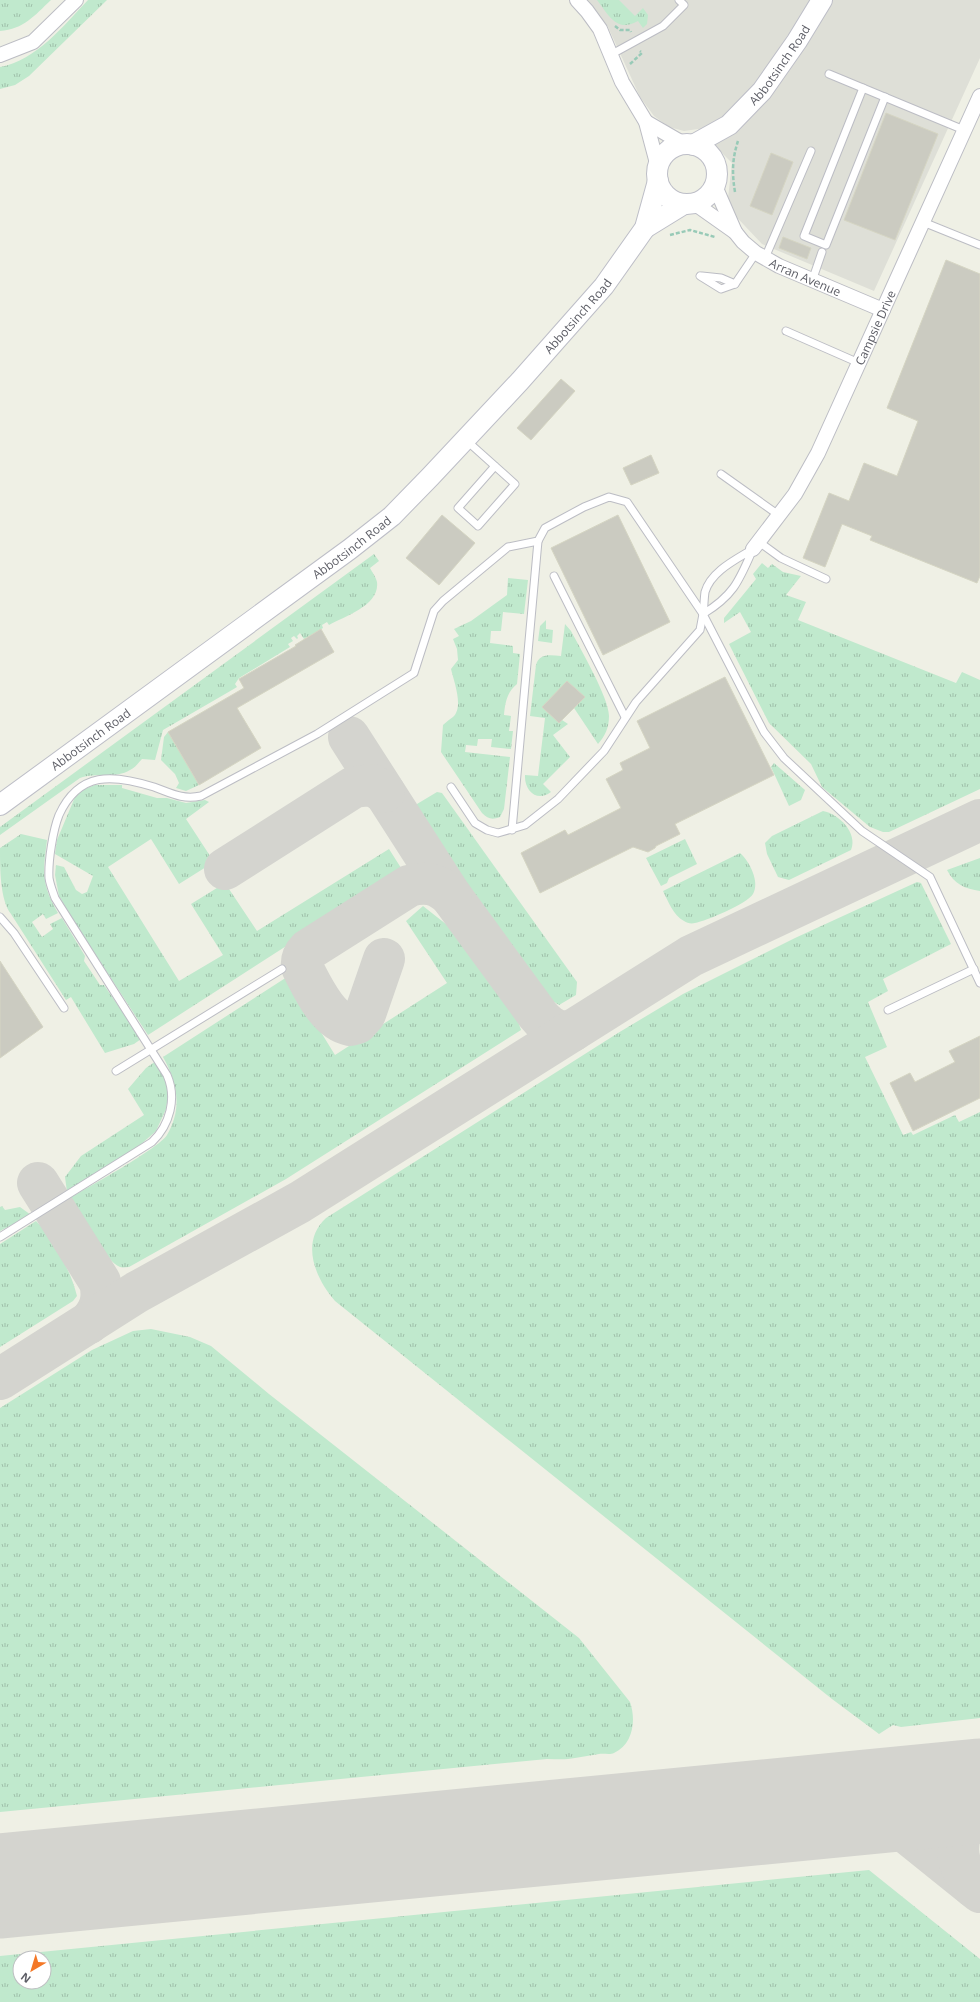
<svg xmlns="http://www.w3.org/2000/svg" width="980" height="2002" viewBox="0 0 980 2002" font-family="'Open Sans',sans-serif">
  <defs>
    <pattern id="grass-tufts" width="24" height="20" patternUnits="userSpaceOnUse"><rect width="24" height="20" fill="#c0e9cd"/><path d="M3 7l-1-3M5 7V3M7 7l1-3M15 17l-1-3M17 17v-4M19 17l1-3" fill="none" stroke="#9fc0aa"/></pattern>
  </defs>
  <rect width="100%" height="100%" fill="#eff0e5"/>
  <path fill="#dedfd7" d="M587,0H980V58L874,291L762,244L727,207L732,163L698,129L684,131L669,127L654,116L640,97L608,27Z"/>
  <g fill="url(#grass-tufts)" fill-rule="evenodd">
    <path d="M0,0H51C34,16 24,29 0,31Z"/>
    <path d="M88,0H107L29,76L15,85L0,89V67C37,60 63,26 88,0Z"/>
    <path d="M597,0H619L635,16L643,8L648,15L647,24L643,28L638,21C617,33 609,16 597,0Z"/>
    <path d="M374,554L379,561L370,568C372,572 376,577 377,582C380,605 346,616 329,625L327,622L322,625L323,628L304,639L300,633L297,636L298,638L297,639L294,636L291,638L293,641L288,644L290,647L239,678L235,684L237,687L232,690L163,730L155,760L142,759C138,763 135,768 130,770C116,779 96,772 80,778L0,835V827Z"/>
    <path d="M762,563L768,568L772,564L783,572L801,576L786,595L806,602L798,620L956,683L962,672L980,680V789L889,832H883L870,827L822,787L811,764L769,723L729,644L751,632L740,612L724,623V618L756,579L753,574Z"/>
    <path d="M508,578L528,580L524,614L503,612L501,631H491L490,643L513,646V653L520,654L517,684C507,692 505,703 504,715L511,716L509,731H513L511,749L491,747L492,739H478L477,746L466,745L465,752L510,757L504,809L500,817C492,820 488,819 482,813L441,752L443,725C446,722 449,720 453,717C464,707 454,682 451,669L458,660L457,649L453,639L459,636L454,629L471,621L507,595Z"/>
    <path d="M546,620V629L553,630L552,643L538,641L540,626Z"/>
    <path d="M565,624L571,631C581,650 609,698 609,716C609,728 605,736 598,744L574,708L585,697L567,681L542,707L559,723L562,720L568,724L553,735L570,757L543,784L551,792C537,803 524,790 525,775L538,776L545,718L530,716L536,665C539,653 550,655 561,656Z"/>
    <path d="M168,732L199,785L186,791L176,788L179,783L175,774L161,760L164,737Z"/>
    <path d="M774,763L805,790L801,800L789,806L771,767Z"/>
    <path d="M95,785H122V788L157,798H167L186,803L205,800L209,802L186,819L214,862L179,884L151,839L108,867L179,981L223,955L191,904L225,883L257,931L389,849L403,871L148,1035L84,937L59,896L55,875L56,865L64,867L76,890L82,894L87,892L93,876L55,854L57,840L75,797L79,791Z"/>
    <path d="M437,792L442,793L577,982L576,995L559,1005L540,993L410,815L409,810L412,807Z"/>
    <path d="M823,811C839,814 858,833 851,850L789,880L778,877L767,854L765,843L772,836Z"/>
    <path d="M21,834L47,840C43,872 41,884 58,913L46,919L43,914L32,922L42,937L53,929L50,924L62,918L85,956L84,961L100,985H104L141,1039L134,1044L105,1053L71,997L66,1000L11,914C0,900 0,869 0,848Z"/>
    <path d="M685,839L697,864L669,878L667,883L661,886L646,858Z"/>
    <path d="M740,853C750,862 760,882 753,894C747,904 706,921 695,923C691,924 687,923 684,921C673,915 668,901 663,891Z"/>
    <path d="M980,858V891C965,889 954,884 947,870Z"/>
    <path d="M917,882L921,883L951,944L883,979L888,991L868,1002L887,1047L865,1057L903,1135L911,1132L913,1135L955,1115L959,1122L980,1112V1718L901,1727L893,1725L879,1734L832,1699L335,1301C315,1278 300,1242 326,1218L618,1033L683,994L795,938Z"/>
    <path d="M423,906L456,932L510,998L521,1030L286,1179L129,1267C126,1267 122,1268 120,1267C106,1262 77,1213 70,1198C88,1187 158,1149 167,1135C183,1108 177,1082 163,1057L287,977L335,1055L447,983L406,921Z"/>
    <path d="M156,1061L167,1084L168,1096L166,1109L156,1131L139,1146L67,1192L65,1177L81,1156L144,1115L128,1089L146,1068Z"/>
    <path d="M2,1206L5,1210L20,1207L31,1215L0,1231V1207Z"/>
    <path d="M36,1221L41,1226C57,1250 70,1268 77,1296L73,1301L0,1347V1244Z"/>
    <path d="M151,1329L190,1337L211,1346L269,1394L579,1638L630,1702C636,1719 634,1744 614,1753C610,1755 603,1753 599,1754C591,1755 583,1757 575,1758C566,1760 556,1759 547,1759L0,1812V1408L92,1350L133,1331Z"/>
    <path d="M869,1870L980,1959V2002H0V1956ZM20,1958H44V1982H20Z"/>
  </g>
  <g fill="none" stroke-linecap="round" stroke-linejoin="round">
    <g stroke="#d4d4cf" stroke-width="42">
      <path d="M349,737L451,896L538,1015C546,1025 558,1034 572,1031"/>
      <path d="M225,869L354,787L372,785L384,792"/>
      <path d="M384,959L365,1014L357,1023L350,1025C327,1021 312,986 302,967C301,959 303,955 308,950L409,886C426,881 438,884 451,896"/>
      <path d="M38,1183L100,1282C104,1300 100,1310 89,1323"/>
      <path d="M0,1379L137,1292L300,1202L691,956L980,820"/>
      <path d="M816,1807L848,1806L870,1811L893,1822L980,1892"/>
      <path d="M974,1887C970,1880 964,1873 961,1865C953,1844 963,1817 980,1803"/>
    </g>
    <path stroke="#d4d4cf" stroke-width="105" d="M0,1886L980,1791"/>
  </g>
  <g fill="#cbcbc1" stroke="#d5d5c3">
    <path d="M886,113L938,134L895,240L844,220Z"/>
    <path d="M771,153L793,162L772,215L750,206Z"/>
    <path d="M783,237L811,248L807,259L779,248Z"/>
    <path d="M946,260L980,274V576L977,583L870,540L872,536L842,524L825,567L803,558L829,493L849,501L864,463L897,476L918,421L887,408Z"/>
    <path d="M561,379L575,391L531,440L517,428Z"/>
    <path d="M651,455L659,473L631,485L623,468Z"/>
    <path d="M442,515L475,543L439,585L406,558Z"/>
    <path d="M618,515L670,622L603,655L551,548Z"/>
    <path d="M321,629L334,652L237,708L261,748L199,785L168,732L244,688L239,679L296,646L295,645Z"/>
    <path d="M725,677L774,775L675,824L680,834L656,846L655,848L648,852L633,847L540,893L521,853L565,830L568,835L621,808L606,779L623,770L620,763L650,748L637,721Z"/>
    <path d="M567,681L585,697L559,723L542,707Z"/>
    <path d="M0,961L43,1027L0,1058Z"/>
    <path d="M980,1036V1098L913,1131L890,1083L910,1073L915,1082L955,1062L949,1051Z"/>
  </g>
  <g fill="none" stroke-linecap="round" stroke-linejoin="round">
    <defs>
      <g id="lane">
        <path d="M612,54L663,26L684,5L679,0"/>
        <path d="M829,74L964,130"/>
        <path d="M863,88L804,236L826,245L885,97"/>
        <path d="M923,222L980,245"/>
        <path d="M765,258L811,151"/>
        <path d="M700,276L721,289L735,284L756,253"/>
        <path d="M702,276L721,278L735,284"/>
        <path d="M812,281L822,252"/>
        <path d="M786,331L859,363"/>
        <path d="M467,441L515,484L478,526L458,508L495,466"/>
        <path d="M721,474L780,516"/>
        <path d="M759,542L781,558L826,579"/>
        <path d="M753,549C739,581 734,595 703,614C704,607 704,599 705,592C711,571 737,559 753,549Z"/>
        <path d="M554,576L625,717"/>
        <path d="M451,787L475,823L487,830L498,833L525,825L558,799L604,751L636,702L700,630L703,614"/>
        <path d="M512,830L538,541"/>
        <path d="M0,917L14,933L64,1008"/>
        <path d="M888,1010L974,969"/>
        <path d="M116,1071L282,969"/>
        <path d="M0,1237L152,1142C170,1125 177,1098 167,1075L55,898C53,892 50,885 49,878C48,861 53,830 59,815C79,771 113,774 154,787C171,793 182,800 201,796L317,734L414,673L434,611L443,601L508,547L538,541L545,528L584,507L609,497L627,502L703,614L764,732L784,758L862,831L930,877L980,983"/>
      </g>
      <g id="street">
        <path d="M577,0L587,11L600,29L622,82L646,122L658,167"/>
        <path d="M0,55L33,42L76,0"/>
        <path d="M646,122L684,144"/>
        <path d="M715,186L735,232"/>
        <path id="s1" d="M694,203L735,232L743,242L756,253L779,266L883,310"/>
        <path id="s2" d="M753,549L795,494L818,453L980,96"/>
      </g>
      <g id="secondary">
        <circle cx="687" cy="174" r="30"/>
        <path id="s3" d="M693,145L729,125L762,91L797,41L822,0"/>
        <path d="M645,228L684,204"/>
        <path id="s4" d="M0,805L350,549L392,516L430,477L520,381L604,286L645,228L658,181"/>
      </g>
    </defs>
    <use href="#lane" stroke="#bcbdc4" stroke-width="9"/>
    <use href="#street" stroke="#bcbdc4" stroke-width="16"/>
    <use href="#secondary" stroke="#bdbec7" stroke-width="22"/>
    <g stroke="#98cab7" stroke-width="2.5" stroke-dasharray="4 2" stroke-linecap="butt">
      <path d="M615,26L620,30H630L631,32"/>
      <path d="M630,64L642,53L640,51"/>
      <path d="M735,192C732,174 732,159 738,141"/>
      <path d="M670,235L690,230L715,237"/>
    </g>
    <use href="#lane" stroke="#fff" stroke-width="7"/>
    <use href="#street" stroke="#fff" stroke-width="14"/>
    <use href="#secondary" stroke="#fff" stroke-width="20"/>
  </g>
  <g text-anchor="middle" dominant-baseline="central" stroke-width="3" stroke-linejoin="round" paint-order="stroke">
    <g font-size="12" fill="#5d5e66" stroke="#fff">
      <text stroke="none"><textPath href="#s3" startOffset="120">Abbotsinch Road</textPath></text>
      <text stroke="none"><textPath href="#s1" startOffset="135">Arran Avenue</textPath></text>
      <text stroke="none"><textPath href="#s4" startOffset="760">Abbotsinch Road</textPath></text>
      <text stroke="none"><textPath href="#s2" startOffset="254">Campsie Drive</textPath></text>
      <text stroke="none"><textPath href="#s4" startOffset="436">Abbotsinch Road</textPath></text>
      <text stroke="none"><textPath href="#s4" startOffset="112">Abbotsinch Road</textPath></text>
    </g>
  </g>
  <g transform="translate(32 1970) rotate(218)"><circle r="19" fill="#ffffff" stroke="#bebfc2"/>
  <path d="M0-3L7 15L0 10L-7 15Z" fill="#f47827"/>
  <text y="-6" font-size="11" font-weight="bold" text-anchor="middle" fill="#5d5e66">N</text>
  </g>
</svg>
